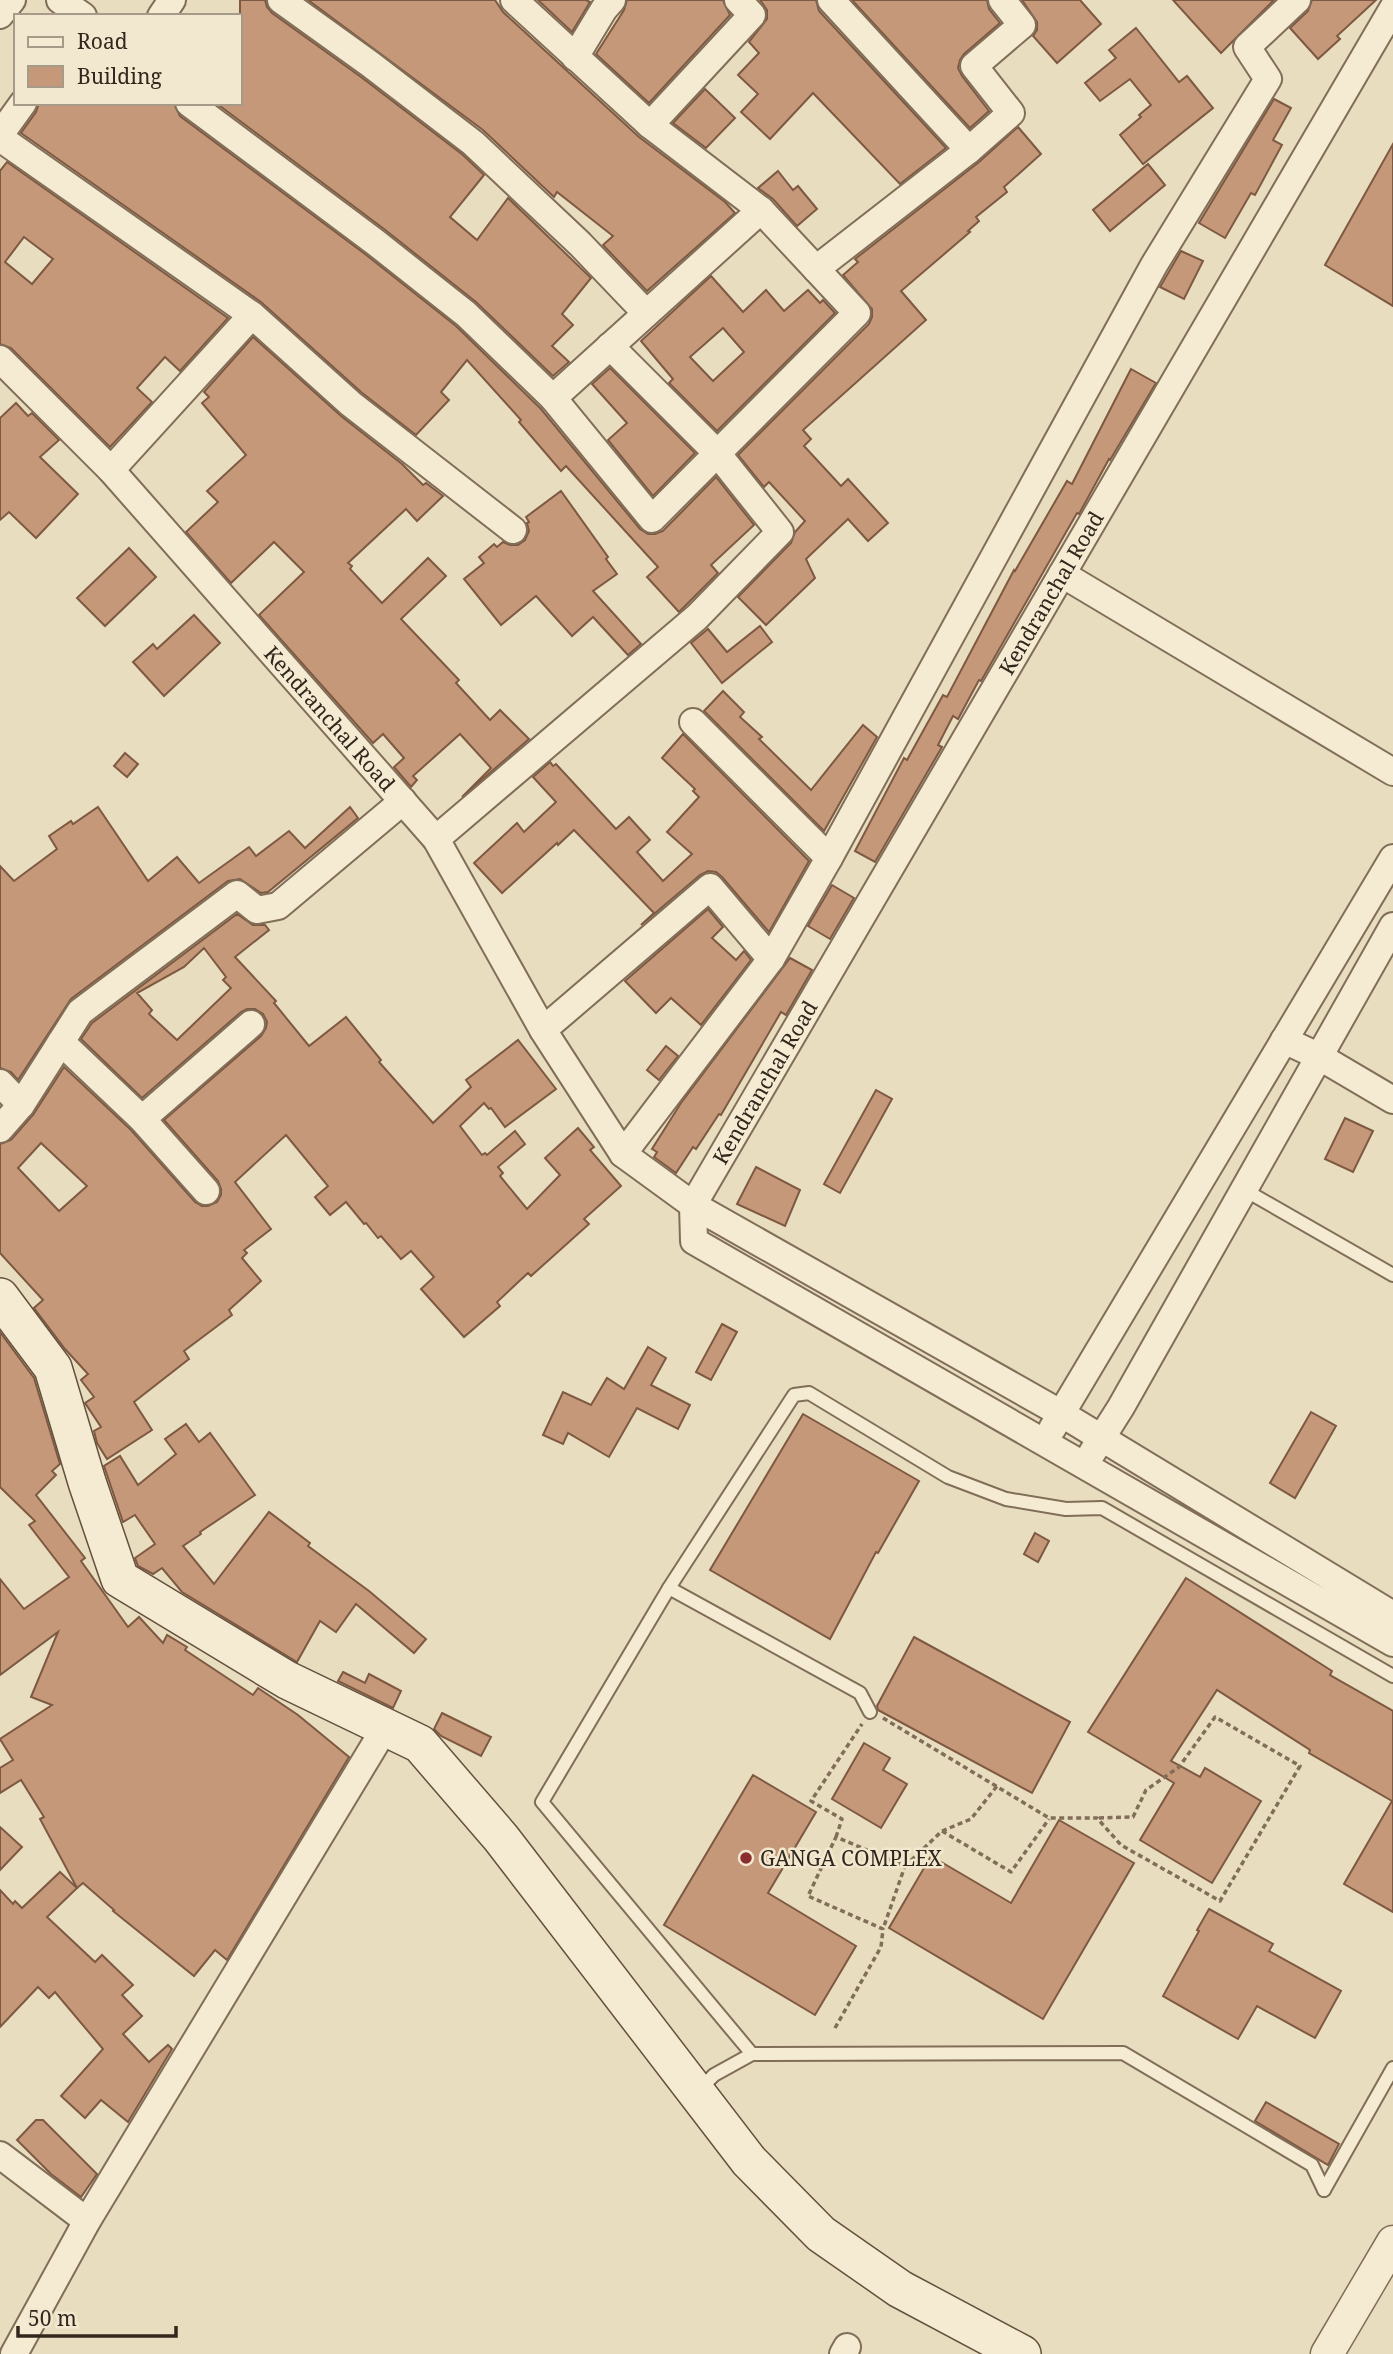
<svg xmlns="http://www.w3.org/2000/svg" width="1393" height="2354" viewBox="0 0 1393 2354" font-family="'Noto Serif',serif">
  <rect width="100%" height="100%" fill="#e9ddc0"/>
  <g fill="#c59879" stroke="#7e5941" stroke-width="2" fill-rule="evenodd">
    <path d="M240,0H265L267,7L272,13L361,77L463,155L484,175L450,217L477,240L508,198L591,278L562,314L573,325L552,346L569,362L553,376L476,302L384,229L216,103H240Z"/>
    <path d="M308,0H495L503,12L639,137L725,202L735,213L647,291L603,245L613,236L557,192L554,197L483,130Z"/>
    <path d="M538,0H586L590,2L572,32Z"/>
    <path d="M627,0H723L730,15L649,103L596,54L624,10Z"/>
    <path d="M760,0H816L819,11L946,148L900,184L813,93L770,139L741,112L758,94L738,75L759,53L749,42L767,19V10Z"/>
    <path d="M852,0H987L989,9L1000,23L964,54L960,60L958,68L962,76L989,111L970,128Z"/>
    <path d="M1022,0H1080L1101,24L1057,63L1033,36L1037,30V22Z"/>
    <path d="M1173,0H1274L1221,53Z"/>
    <path d="M1312,0H1376L1337,36L1340,39L1318,59L1290,28L1308,11Z"/>
    <path d="M1136,28L1179,82L1187,76L1213,108L1143,164L1120,135L1141,117L1139,115L1151,105L1130,79L1100,101L1085,83L1116,58L1109,50Z"/>
    <path d="M705,89L735,118L706,148L673,123Z"/>
    <path d="M1274,99L1291,108L1273,140L1282,145L1255,195L1251,193L1225,238L1199,223Z"/>
    <path d="M39,103H174L180,116L365,254L456,326L541,409L640,529L648,534H655L663,531L716,477L754,525L711,565L718,573L679,612L647,577L658,567L566,466L561,471L519,422L521,420L467,360L441,392L449,400L416,435L361,392L261,302L21,133L36,112Z"/>
    <path d="M1018,127L1041,154L1004,187L1007,192L976,217L979,221L968,231L970,232L901,291L926,320L803,430L811,439L804,446L841,486L848,479L888,523L868,541L848,519L806,559L815,578L766,625L738,597L791,543L795,532L805,521L769,482L764,487L738,455L869,324L872,317V309L843,275L858,262L855,259L979,162Z"/>
    <path d="M1393,144V306L1325,265Z"/>
    <path d="M7,162L228,318L180,371L165,357L137,388L152,402L110,447L11,348L0,344V171ZM24,237L53,259L32,284L5,262Z"/>
    <path d="M1148,164L1165,185L1110,231L1093,210Z"/>
    <path d="M778,171L793,190L798,186L817,209L797,226L773,199L758,188Z"/>
    <path d="M1181,251L1203,261L1184,299L1160,287Z"/>
    <path d="M711,276L743,312L766,290L784,311L808,290L820,303L823,300L835,313L717,431L669,383L673,379L641,341ZM723,328L744,352L713,381L690,357Z"/>
    <path d="M253,337L341,416L402,464L423,485L426,483L443,496L417,521L406,509L348,563L352,566L350,569L382,603L428,558L446,576L401,619L459,680L456,683L490,720L500,710L529,739L462,797L491,768L460,734L413,776L417,780L411,787L394,767L404,758L383,734L373,743L259,615L304,572L274,542L231,583L186,532L218,502L207,491L246,455L202,403L209,397L204,392Z"/>
    <path d="M610,368L695,453L653,496L608,440L627,423L592,384Z"/>
    <path d="M1131,369L1156,383L1110,460L1109,459L1079,514L1077,513L981,681L979,680L958,719L953,716L938,745L942,747L875,862L855,851L904,758L907,760L943,695L947,697L1014,570L1015,571L1067,481L1072,484Z"/>
    <path d="M16,403L28,416L32,413L59,440L40,457L78,494L36,538L9,512L0,520V418Z"/>
    <path d="M561,491L608,557L606,559L617,574L593,591L641,644L628,655L593,617L572,636L536,596L501,625L464,579L484,563L479,557L494,544L497,547L503,542L510,545H518L525,540L529,531L527,523L529,522L526,517Z"/>
    <path d="M129,548L156,577L105,626L77,598Z"/>
    <path d="M194,615L220,643L164,696L133,662L153,644L157,649Z"/>
    <path d="M760,626L772,642L722,683L691,643L708,629L727,652Z"/>
    <path d="M723,691L744,712L740,717L762,737L759,739L811,790L863,725L877,737L824,831L704,711Z"/>
    <path d="M683,734L809,861L769,932L722,877L716,872L708,871L700,875L641,925L654,913L574,830L558,845L557,843L502,893L474,863L517,823L524,832L556,802L533,777L550,762L553,766L556,764L616,829L629,817L650,840L637,852L663,881L692,854L667,832L699,797L693,791L695,789L662,758Z"/>
    <path d="M125,753L138,764L127,777L114,766Z"/>
    <path d="M98,807L148,881L177,857L199,883L249,847L256,856L289,831L305,848L350,807L358,818L268,892L261,893L240,879L228,881L71,999L18,1080L11,1072L0,1068V866L14,881L57,849L49,836L71,821L73,824Z"/>
    <path d="M832,885L854,898L830,939L808,926Z"/>
    <path d="M708,909L723,927L712,938L736,960L744,951L751,960L701,1025L671,998L656,1013L625,981Z"/>
    <path d="M237,914L253,925H265L269,930L235,957L276,1001L274,1003L309,1046L346,1017L381,1060L379,1062L433,1123L471,1087L466,1080L518,1040L556,1089L505,1127L491,1108L489,1109L484,1103L460,1126L482,1155L485,1153L487,1155L515,1131L525,1144L498,1167L503,1173L500,1176L527,1209L560,1175L545,1158L578,1128L594,1147L590,1150L621,1186L584,1219L589,1224L531,1276L528,1273L497,1302L500,1306L464,1337L421,1289L434,1277L411,1251L401,1259L381,1236L378,1238L366,1223L364,1224L346,1202L330,1215L315,1197L328,1186L286,1135L235,1182L271,1229L244,1250L247,1253L242,1258L261,1281L229,1310L232,1315L184,1351L189,1359L134,1402L152,1430L107,1459L97,1443L94,1431L101,1427L85,1403L94,1397L81,1380L88,1374L65,1349L34,1308L43,1300L0,1253V1144L11,1140L33,1115L64,1067L131,1130L195,1202L202,1206H208L217,1202L221,1195V1189L218,1181L164,1120L261,1036L266,1028L267,1022L263,1014L255,1009H247L241,1012L142,1098L81,1039L92,1023ZM204,948L226,977L223,980L231,988L177,1040L149,1014L152,1010L137,993L184,967ZM41,1143L87,1186L59,1211L18,1168Z"/>
    <path d="M790,958L812,970L786,1015L781,1012L721,1115L719,1114L696,1149L693,1147L676,1173L654,1157L657,1152L652,1149L681,1103Z"/>
    <path d="M666,1046L678,1056L659,1080L647,1070Z"/>
    <path d="M876,1090L892,1099L840,1193L824,1184Z"/>
    <path d="M1345,1118L1373,1131L1353,1172L1325,1159Z"/>
    <path d="M756,1167L800,1190L785,1226L737,1204Z"/>
    <path d="M722,1324L737,1332L711,1380L696,1372Z"/>
    <path d="M0,1332L34,1378L60,1464L52,1471L56,1475L36,1495L85,1558L81,1561L128,1627L139,1617L163,1643L167,1635L187,1647L185,1650L253,1695L258,1688L298,1715L349,1757L227,1960L215,1950L194,1976L113,1911L114,1910L83,1883L77,1888L40,1819L44,1817L21,1780L0,1793V1768L13,1760L0,1739L52,1705L31,1697L58,1632L0,1675V1579L24,1609L69,1577L29,1525L35,1521L0,1487Z"/>
    <path d="M648,1347L666,1358L651,1385L690,1405L678,1429L637,1408L609,1457L568,1433L563,1444L543,1435L563,1392L591,1405L607,1378L624,1389Z"/>
    <path d="M1311,1412L1336,1426L1295,1498L1270,1483Z"/>
    <path d="M803,1414L919,1481L878,1553L876,1552L830,1639L710,1570Z"/>
    <path d="M186,1424L199,1442L210,1433L255,1495L200,1532L201,1534L183,1546L214,1584L269,1512L310,1543L308,1546L369,1591L426,1639L414,1653L356,1604L336,1632L320,1621L297,1662L182,1592L162,1568L153,1574L138,1566L135,1558L155,1544L135,1515L123,1522L104,1466L120,1456L138,1485L176,1454L165,1439Z"/>
    <path d="M1035,1533L1049,1541L1038,1562L1024,1554Z"/>
    <path d="M1186,1578L1332,1671L1330,1675L1393,1711V1912L1344,1884L1392,1801L1309,1753L1310,1750L1217,1690L1171,1761L1200,1777L1205,1768L1261,1801L1212,1883L1140,1840L1174,1783L1088,1732Z"/>
    <path d="M914,1637L1070,1722L1032,1793L878,1710L877,1706Z"/>
    <path d="M343,1672L365,1683L369,1674L401,1691L393,1708L338,1681Z"/>
    <path d="M442,1713L491,1737L481,1756L441,1736L434,1729Z"/>
    <path d="M864,1743L890,1758L883,1770L907,1784L881,1828L832,1799Z"/>
    <path d="M753,1775L816,1812L768,1893L856,1946L815,2015L664,1925Z"/>
    <path d="M1059,1820L1134,1863L1043,2019L889,1928L931,1856L1011,1903Z"/>
    <path d="M0,1827L22,1847L0,1870Z"/>
    <path d="M60,1872L77,1888L47,1917L95,1962L102,1955L133,1985L122,1995L142,2016L123,2034L149,2062L168,2045L172,2049L128,2122L101,2100L85,2118L61,2096L103,2049L55,1992L49,1998L38,1987L0,2027V1890L13,1904L15,1901L22,1908Z"/>
    <path d="M1209,1909L1273,1944L1269,1951L1341,1991L1315,2038L1257,2006L1238,2039L1163,1996L1199,1931L1197,1930Z"/>
    <path d="M1266,2102L1339,2144L1328,2165L1255,2121Z"/>
    <path d="M36,2120H43L97,2174L81,2197L51,2174L17,2140Z"/>
  </g>
  <g fill="none" stroke-linecap="round" stroke-linejoin="round">
    <defs>
      <g id="service">
        <path d="M1243,1189L1393,1275"/>
        <path d="M669,1588L794,1395L809,1393L948,1477L1006,1499L1066,1509L1102,1508L1393,1676"/>
        <path d="M752,2054L542,1802L669,1588L860,1693L870,1712"/>
        <path d="M699,2090L714,2075L752,2054L1123,2053L1312,2165L1324,2190"/>
        <path d="M1324,2190L1393,2068"/>
      </g>
      <g id="minor">
        <path d="M60,0L83,16"/>
        <path d="M281,0L370,64L473,143L580,244L646,313"/>
        <path d="M0,15L12,0"/>
        <path d="M161,16L172,0"/>
        <path d="M575,57L604,9L612,0"/>
        <path d="M189,103L375,242L466,314L553,398L652,519L857,313L761,210L650,125L514,0"/>
        <path d="M650,125L752,15L738,0"/>
        <path d="M0,135L23,103"/>
        <path d="M0,138L252,315L351,404L513,530"/>
        <path d="M969,150L1011,113L974,66L1022,25L1002,0"/>
        <path d="M816,269L969,150L831,0"/>
        <path id="s1" d="M0,359L111,470L436,839L543,1030L623,1154L693,1205L1393,8"/>
        <path d="M553,398L761,210"/>
        <path d="M111,470L252,315"/>
        <path d="M1062,574L1393,772"/>
        <path d="M436,839L697,617L780,532L717,453L610,346"/>
        <path d="M829,858L1154,265L1268,79L1247,47L1297,0"/>
        <path d="M543,1030L710,887L771,959"/>
        <path d="M1284,1040L1320,1057L1393,1100"/>
        <path d="M61,1042L142,1119L206,1191"/>
        <path d="M0,1083L21,1105"/>
        <path d="M142,1119L251,1024"/>
        <path d="M0,1129L21,1105L80,1012L237,894L257,910L278,906L403,801"/>
        <path d="M623,1154L771,959L829,858L693,722"/>
        <path d="M1052,1429L1393,858"/>
        <path d="M1092,1453L1121,1407L1393,926"/>
        <path d="M1393,1615L1062,1414L693,1205L694,1241L1393,1643"/>
        <path d="M0,2155L87,2221"/>
        <path d="M14,2354L87,2221L385,1728"/>
        <path d="M843,2354L847,2347"/>
      </g>
      <path id="tertiary" d="M1327,2354L1393,2242"/>
      <path id="secondary" d="M0,1297L53,1368L87,1482L120,1579L287,1680L420,1744L501,1838L749,2161L821,2234L900,2289L1022,2354"/>
    </defs>
    <use href="#service" stroke="#816e59" stroke-width="16"/>
    <use href="#minor" stroke="#816e59" stroke-width="30"/>
    <use href="#tertiary" stroke="#816e59" stroke-width="35"/>
    <use href="#secondary" stroke="#63503d" stroke-width="40"/>
    <g stroke="#816e59" stroke-width="3.5" stroke-dasharray="5 3.5" stroke-linecap="butt">
      <path d="M883,1718L1049,1818H1097L1121,1845L1220,1901L1300,1766L1215,1717L1179,1767L1146,1790L1133,1817L1097,1818"/>
      <path d="M942,1831L971,1819L997,1786"/>
      <path d="M836,1837L842,1819L811,1801L862,1724"/>
      <path d="M905,1866L942,1831L1011,1872L1049,1819"/>
      <path d="M835,2028L881,1947L883,1929L808,1896L836,1837L905,1866L883,1929"/>
    </g>
    <use href="#service" stroke="#f5ebd2" stroke-width="12"/>
    <use href="#minor" stroke="#f5ebd2" stroke-width="26"/>
    <use href="#tertiary" stroke="#f5ebd2" stroke-width="32"/>
    <use href="#secondary" stroke="#f5ebd2" stroke-width="37"/>
  </g>
  <circle fill="#8b2e2f" stroke="#f2e8cf" stroke-width="2.5" cx="746" cy="1858" r="7"/>
  <g text-anchor="middle" dominant-baseline="central" stroke-width="5" stroke-linejoin="round" paint-order="stroke">
    <g font-size="21" fill="#32271d" stroke="#f2e8cf">
      <text stroke="none"><textPath href="#s1" startOffset="1811">Kendranchal Road</textPath></text>
      <text stroke="none"><textPath href="#s1" startOffset="488">Kendranchal Road</textPath></text>
      <text stroke="none"><textPath href="#s1" startOffset="1244">Kendranchal Road</textPath></text>
    </g>
    <g font-size="21" fill="#32271d" stroke="#f2e8cf" text-anchor="start">
      <text x="760" y="1858">GANGA COMPLEX</text>
    </g>
  </g>
  <rect x="14" y="14" width="228" height="91" fill="#f2e8cf" stroke="#a59b88" stroke-width="2"/>
  <rect x="28" y="37" width="35" height="10" fill="#f5ebd2" stroke="#a59b88" stroke-width="2"/>
  <text x="77" y="49" font-size="21" fill="#32271d">Road</text>
  <rect x="28" y="66" width="35" height="21" fill="#c59879" stroke="#a59b88" stroke-width="2"/>
  <text x="77" y="84" font-size="21" fill="#32271d">Building</text>
  <path d="M18 2326v10h158v-10" fill="none" stroke="#32271d" stroke-width="3.5"/>
  <text x="28" y="2326" font-size="21" fill="#32271d" stroke="#f2e8cf" stroke-width="5" paint-order="stroke">50 m</text>
</svg>
